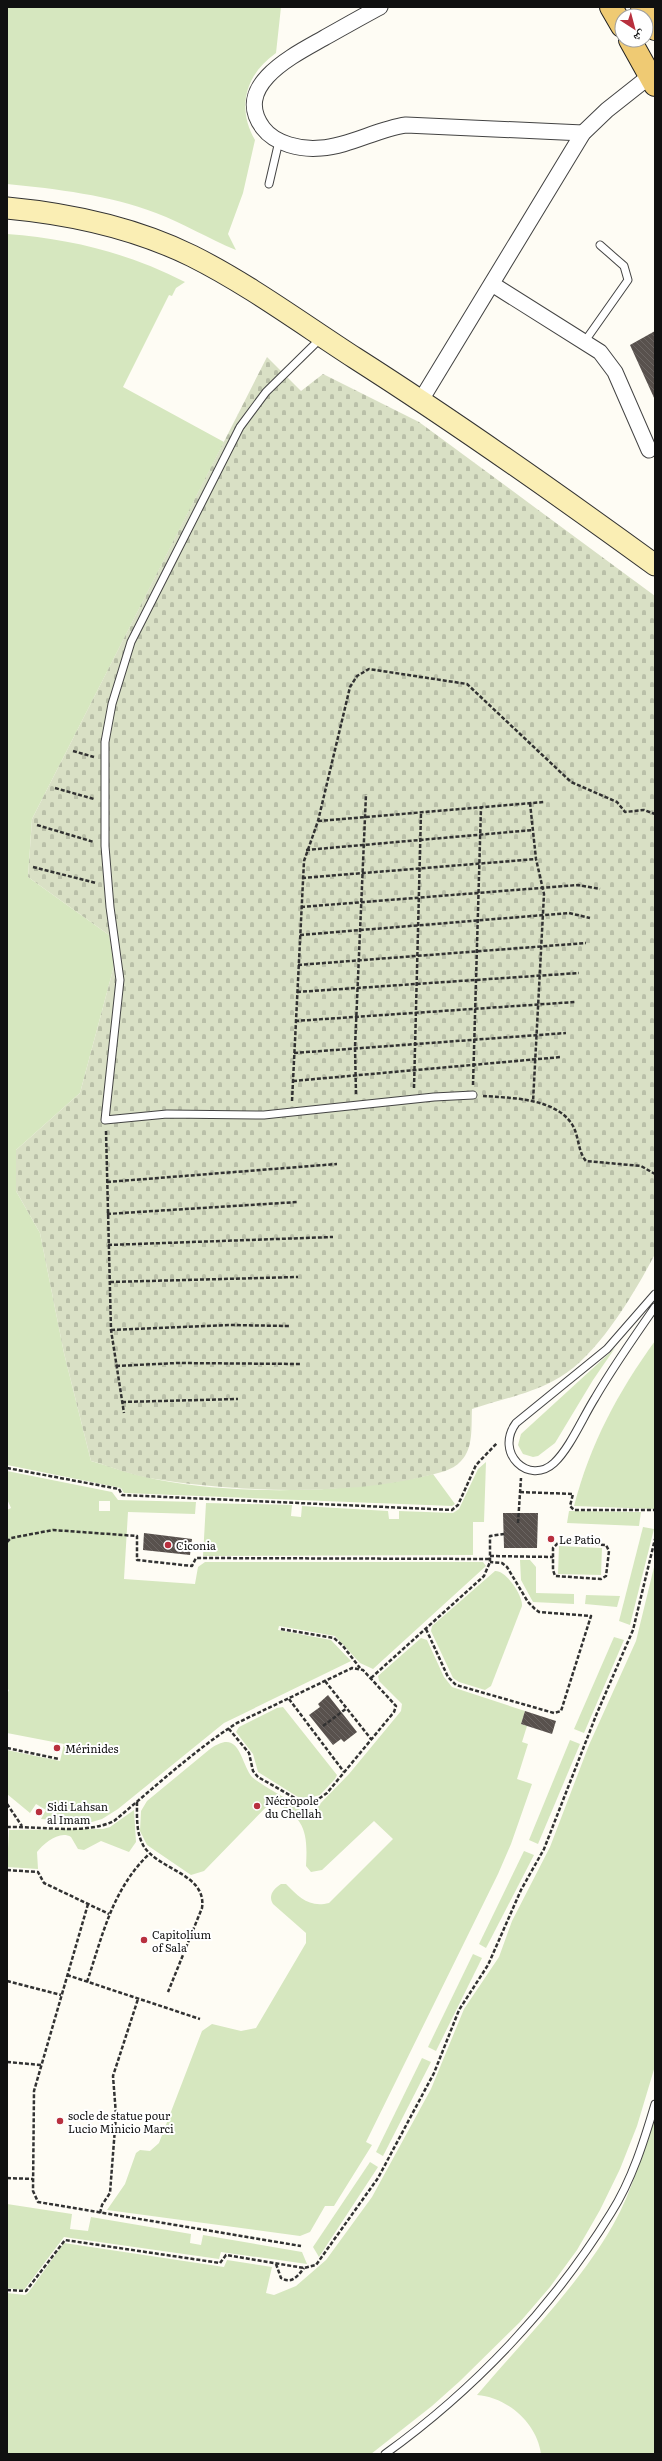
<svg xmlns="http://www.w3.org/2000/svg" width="662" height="2461" viewBox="0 0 662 2461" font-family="Literata,'Noto Naskh Arabic',serif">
  <defs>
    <pattern id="cemetery-stones" width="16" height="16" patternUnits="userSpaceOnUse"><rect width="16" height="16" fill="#d9e0c5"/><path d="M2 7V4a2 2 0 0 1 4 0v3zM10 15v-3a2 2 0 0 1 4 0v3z" fill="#b9bfa8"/></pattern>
    <pattern id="building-back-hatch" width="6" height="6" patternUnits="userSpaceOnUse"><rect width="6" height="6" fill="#58514d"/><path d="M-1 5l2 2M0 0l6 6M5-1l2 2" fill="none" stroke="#6b6562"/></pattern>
  </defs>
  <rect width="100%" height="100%" fill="#fefcf4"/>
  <g fill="#d6e7bf" fill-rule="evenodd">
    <path d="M7,7H281L276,53C246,74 236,107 255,140L243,193L228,234L236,250C209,239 183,223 156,213C109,195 57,189 7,184Z"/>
    <path d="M7,234C72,239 128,253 185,282L176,288L172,296L169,295L123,387L224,442L32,819L28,877L109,935L114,966L80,1093L16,1150V1191L40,1233L64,1353L91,1461C109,1466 127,1473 146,1477C226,1496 354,1494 433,1474L455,1504L452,1506L124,1493L121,1488L7,1465Z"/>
    <path d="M655,1341V1509L574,1506C590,1444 618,1392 655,1341Z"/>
    <path d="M615,1348L593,1380L555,1443L538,1456L533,1457L523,1454L518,1445L521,1434Z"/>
    <path d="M486,1462L484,1522H473V1555L203,1556L206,1503L292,1505L291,1516L301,1517L302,1506L388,1511L389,1519H399V1511L453,1513L459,1509L478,1469Z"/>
    <path d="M7,1471L112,1492L118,1500L196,1502L195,1514L128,1512L124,1579L195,1584L198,1567L205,1562H483L486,1566L373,1669L360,1663L335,1636L279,1626L278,1630L331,1640L351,1661L224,1723L118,1809L102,1819L85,1824L83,1822L41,1819L46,1810L36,1804L30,1813L7,1794V1750L60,1761L64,1744L7,1733V1694L9,1690L7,1689V1510L11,1508L7,1499ZM99,1501H110V1511H99Z"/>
    <path d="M569,1511L641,1512L639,1526L567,1523Z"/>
    <path d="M643,1527L654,1529L630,1625L619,1621Z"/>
    <path d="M559,1546L602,1548L601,1575L558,1574Z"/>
    <path d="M520,1560H530L536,1567V1593L574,1594V1604L533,1602L521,1580Z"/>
    <path d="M655,1563V2066L637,2126L620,2169L600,2210L577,2250L550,2287L520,2322L460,2381L432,2406L371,2454H7V2293L25,2295L28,2293L64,2243L224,2267L227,2260L272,2267L266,2293L274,2295L296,2286L326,2260L372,2197L431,2089L464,2009L499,1957L512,1921L550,1847L589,1745L636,1641Z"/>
    <path d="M495,1571C506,1570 523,1596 522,1606L491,1686L485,1690L459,1682L453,1678L431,1631L432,1626Z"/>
    <path d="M586,1595L620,1596L617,1607L585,1604Z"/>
    <path d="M614,1637L624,1640L584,1733L574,1729Z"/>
    <path d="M421,1638L427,1640L444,1677L452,1687L525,1711L521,1724L527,1726L522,1742L528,1744L517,1779L532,1784L511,1844L498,1874L366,2142L372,2145L334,2206H325L310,2232L300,2236L107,2210L125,2184L136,2153L140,2150L150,2151L159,2143L202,2031L212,2024L241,2031L256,2028L306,1943V1933L273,1904C268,1896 273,1889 281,1884H286C299,1897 309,1908 329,1903L393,1839L374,1821L322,1870L311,1872L306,1866C308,1832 305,1817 272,1801L204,1871L191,1875L147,1845L140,1831L141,1811L147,1801L210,1749C240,1727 240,1762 252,1777C257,1782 298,1806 306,1809C310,1810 312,1810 315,1809L349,1774L401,1711L402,1704L379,1681L378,1676Z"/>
    <path d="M283,1707L337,1775L335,1779L320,1795L309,1798L298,1797L258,1772L253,1754L236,1732L239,1727L277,1708Z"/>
    <path d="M570,1740L580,1744L538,1844L529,1840Z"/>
    <path d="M134,1810L136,1842L129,1852L101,1841L84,1850L78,1849L71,1837C60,1830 44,1843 37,1852L38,1869L7,1867L9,1830L103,1829L110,1827Z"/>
    <path d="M524,1851L534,1855L486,1948L479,1944Z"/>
    <path d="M473,1954L482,1958L436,2051L428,2047Z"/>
    <path d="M422,2058L431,2062L383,2156L376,2152Z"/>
    <path d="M655,2112V2454H541C537,2423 507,2397 477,2395C522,2342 579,2285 613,2225C633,2190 643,2150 655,2112Z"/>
    <path d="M370,2162L378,2167L319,2257L313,2247Z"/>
    <path d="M7,2204L72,2214L70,2229L88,2231L91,2217L191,2234L190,2243L201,2245L203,2235L302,2252L307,2264L221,2252L219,2259L64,2237L24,2290L7,2288Z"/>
  </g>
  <path fill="url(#cemetery-stones)" d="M267,357L301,391L323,374L419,422L655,596V1254C634,1294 595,1361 553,1381C529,1394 499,1400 472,1409C471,1425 474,1448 461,1461C452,1471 438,1473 426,1476C346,1496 236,1492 155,1479C133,1476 112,1467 91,1461L64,1353L40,1233L16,1191V1150L80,1093L114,966L109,935L28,877L32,819Z"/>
  <g fill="url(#building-back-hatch)">
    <path d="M655,331V400L630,345Z"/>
    <path d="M503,1513H538L537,1548H504Z"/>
    <path d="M144,1533L192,1539L190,1555L143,1550Z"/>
    <path d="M328,1695L357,1732L344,1742L341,1739L333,1745L309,1715L320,1707L318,1704Z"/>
    <path d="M525,1711L556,1721L552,1734L521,1724Z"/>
  </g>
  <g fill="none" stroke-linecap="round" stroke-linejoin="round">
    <defs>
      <g id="lane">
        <path d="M269,184L279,141"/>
        <path d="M321,338L266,392L240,427L131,642L112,704L105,742V846L110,907L120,980L105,1120L167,1114L264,1115L434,1097L473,1095"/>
        <path d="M585,341L628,280L624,266L600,245"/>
        <path d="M655,1294L607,1349L516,1423C494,1453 529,1486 554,1463C570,1448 583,1417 595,1398C613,1367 634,1337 655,1307"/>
        <path d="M385,2454C474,2390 553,2307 611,2213C632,2180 644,2141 655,2104"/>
      </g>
      <g id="street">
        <path d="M380,7C361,17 342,28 324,38C296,54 231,85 263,128C275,144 301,150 321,148C350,146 377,129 406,125L583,133"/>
        <path d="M492,284L600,352L615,372L649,450"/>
        <path d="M421,400L583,133L607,110L650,76"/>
      </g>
      <path id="secondary" d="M7,208C71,214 133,227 192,256C248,284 301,323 355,358C457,423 556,493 655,565"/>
      <g id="primary">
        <path d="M611,7L622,26"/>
        <path d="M642,7L655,29"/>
        <path d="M630,40L655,85"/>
      </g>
    </defs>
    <use href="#lane" stroke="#434343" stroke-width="9"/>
    <use href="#street" stroke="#434343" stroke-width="17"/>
    <use href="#secondary" stroke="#323232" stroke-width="23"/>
    <use href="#primary" stroke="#212121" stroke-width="24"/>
    <g stroke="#323232" stroke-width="2.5" stroke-dasharray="4 2" stroke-linecap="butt">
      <path d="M73,751L94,757"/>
      <path d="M55,788L94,799"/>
      <path d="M530,803L536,859L544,894L533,1102"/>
      <path d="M318,821L544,802"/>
      <path d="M37,825L94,842"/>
      <path d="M306,850L533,830"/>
      <path d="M33,867L96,883"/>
      <path d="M302,878L536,859"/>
      <path d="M301,907L578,885L600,889"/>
      <path d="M300,935L569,913L590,918"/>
      <path d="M298,965L586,943"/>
      <path d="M297,992L579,973"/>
      <path d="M295,1021L575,1002"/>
      <path d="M294,1053L566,1033"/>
      <path d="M293,1081L561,1057"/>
      <path d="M473,1085L481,807"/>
      <path d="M414,1088L421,812"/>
      <path d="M356,1094L355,1047L366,794"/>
      <path d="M483,1096C512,1098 557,1098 573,1126C579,1137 578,1152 586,1161L641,1166L655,1174"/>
      <path d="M292,1101L304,861L318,821L350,687L357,676L369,669L467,684L571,782L617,802L625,812L644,810L655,814"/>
      <path d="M106,1131L111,1330L124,1413"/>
      <path d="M107,1182L337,1164"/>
      <path d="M107,1214L298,1202"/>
      <path d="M108,1245L333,1237"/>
      <path d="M110,1282L298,1277"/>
      <path d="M111,1330L230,1325L289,1326"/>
      <path d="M116,1366L177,1363L300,1364"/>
      <path d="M122,1402L238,1399"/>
      <path d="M7,1468L119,1489L122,1495L452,1510L458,1505L476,1465L497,1443"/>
      <path d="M520,1492L573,1494L570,1506L574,1510H655"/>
      <path d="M518,1523L521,1478"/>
      <path d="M7,1542L11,1538L53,1530L137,1536V1560L192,1566L196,1558L490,1559"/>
      <path d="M559,1542L606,1545L609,1551L606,1576L601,1579L555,1576L553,1570V1548Z"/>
      <path d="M490,1556L553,1557"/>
      <path d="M281,1629L334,1638L343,1646L360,1668"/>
      <path d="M426,1629L448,1677L456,1685L554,1713L561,1711L591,1616L539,1612L535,1609L528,1602L507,1567L502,1563L490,1562"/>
      <path d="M371,1678L484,1576L490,1562V1536L504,1534"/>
      <path d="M325,1681L371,1739"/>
      <path d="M289,1699L344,1772"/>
      <path d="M323,1726L347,1708"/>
      <path d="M7,1748L59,1759"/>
      <path d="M137,1802C137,1816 136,1832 143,1845C157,1870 207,1873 202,1908L168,1992"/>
      <path d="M7,1804L22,1826"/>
      <path d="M7,1827C39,1826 86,1835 114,1821C154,1788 193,1751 237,1723L352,1668L363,1670L396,1706L394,1712L327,1793L317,1800L300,1801L258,1777L253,1771L249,1753L229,1729"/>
      <path d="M7,1870L38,1872L44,1883L109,1914"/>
      <path d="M88,1904L34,2091L33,2191L38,2202L301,2246"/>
      <path d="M67,1975L200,2019"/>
      <path d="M7,1981L61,1995"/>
      <path d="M87,1982C103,1934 112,1890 149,1854"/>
      <path d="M7,2062L41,2065"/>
      <path d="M7,2178L33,2179"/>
      <path d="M100,2213L102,2205L110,2193L116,2115L113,2076L138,1999"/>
      <path d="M276,2264L281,2278C292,2284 297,2277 304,2268"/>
      <path d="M7,2290L26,2291L65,2240L220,2263L226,2255L304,2268L316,2265L378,2178L434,2073L459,2010L488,1965L521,1890L544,1849L597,1713L633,1630L655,1539"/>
    </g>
    <use href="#lane" stroke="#fff" stroke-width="7"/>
    <use href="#street" stroke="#fff" stroke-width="15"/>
    <use href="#secondary" stroke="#faeeb4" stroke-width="21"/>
    <use href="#primary" stroke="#efca73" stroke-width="22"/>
  </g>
  <g fill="#b8303e" stroke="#fff" stroke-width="1.5">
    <circle cx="551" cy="1539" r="4"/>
    <circle cx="168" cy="1545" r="4"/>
    <circle cx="57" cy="1748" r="4"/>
    <circle cx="257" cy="1806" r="4"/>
    <circle cx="39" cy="1812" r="4"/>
    <circle cx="144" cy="1940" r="4"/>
    <circle cx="60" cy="2121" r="4"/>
  </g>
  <g text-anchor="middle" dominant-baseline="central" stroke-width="4" stroke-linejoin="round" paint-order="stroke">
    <g font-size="11" fill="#101010" stroke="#fff" text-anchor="start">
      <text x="559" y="1539">Le Patio</text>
      <text x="176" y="1545">Ciconia</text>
      <text x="65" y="1748">Mérinides</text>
      <text x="265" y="1800">Nécropole<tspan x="265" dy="13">du Chellah</tspan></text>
      <text x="47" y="1806">Sidi Lahsan<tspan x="47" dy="13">al Imam</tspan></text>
      <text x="152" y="1934">Capitolium<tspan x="152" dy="13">of Sala</tspan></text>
      <text x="68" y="2115">socle de statue pour<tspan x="68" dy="13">Lucio Minicio Marci</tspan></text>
    </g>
  </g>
  <rect width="662" height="2461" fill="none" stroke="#101010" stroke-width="16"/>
  <g transform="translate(634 28) rotate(144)"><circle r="19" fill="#ffffff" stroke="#9f9f9f"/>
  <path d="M0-3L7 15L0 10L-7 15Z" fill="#b8303e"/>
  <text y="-6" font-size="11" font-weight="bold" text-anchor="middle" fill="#101010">ش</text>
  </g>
</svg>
